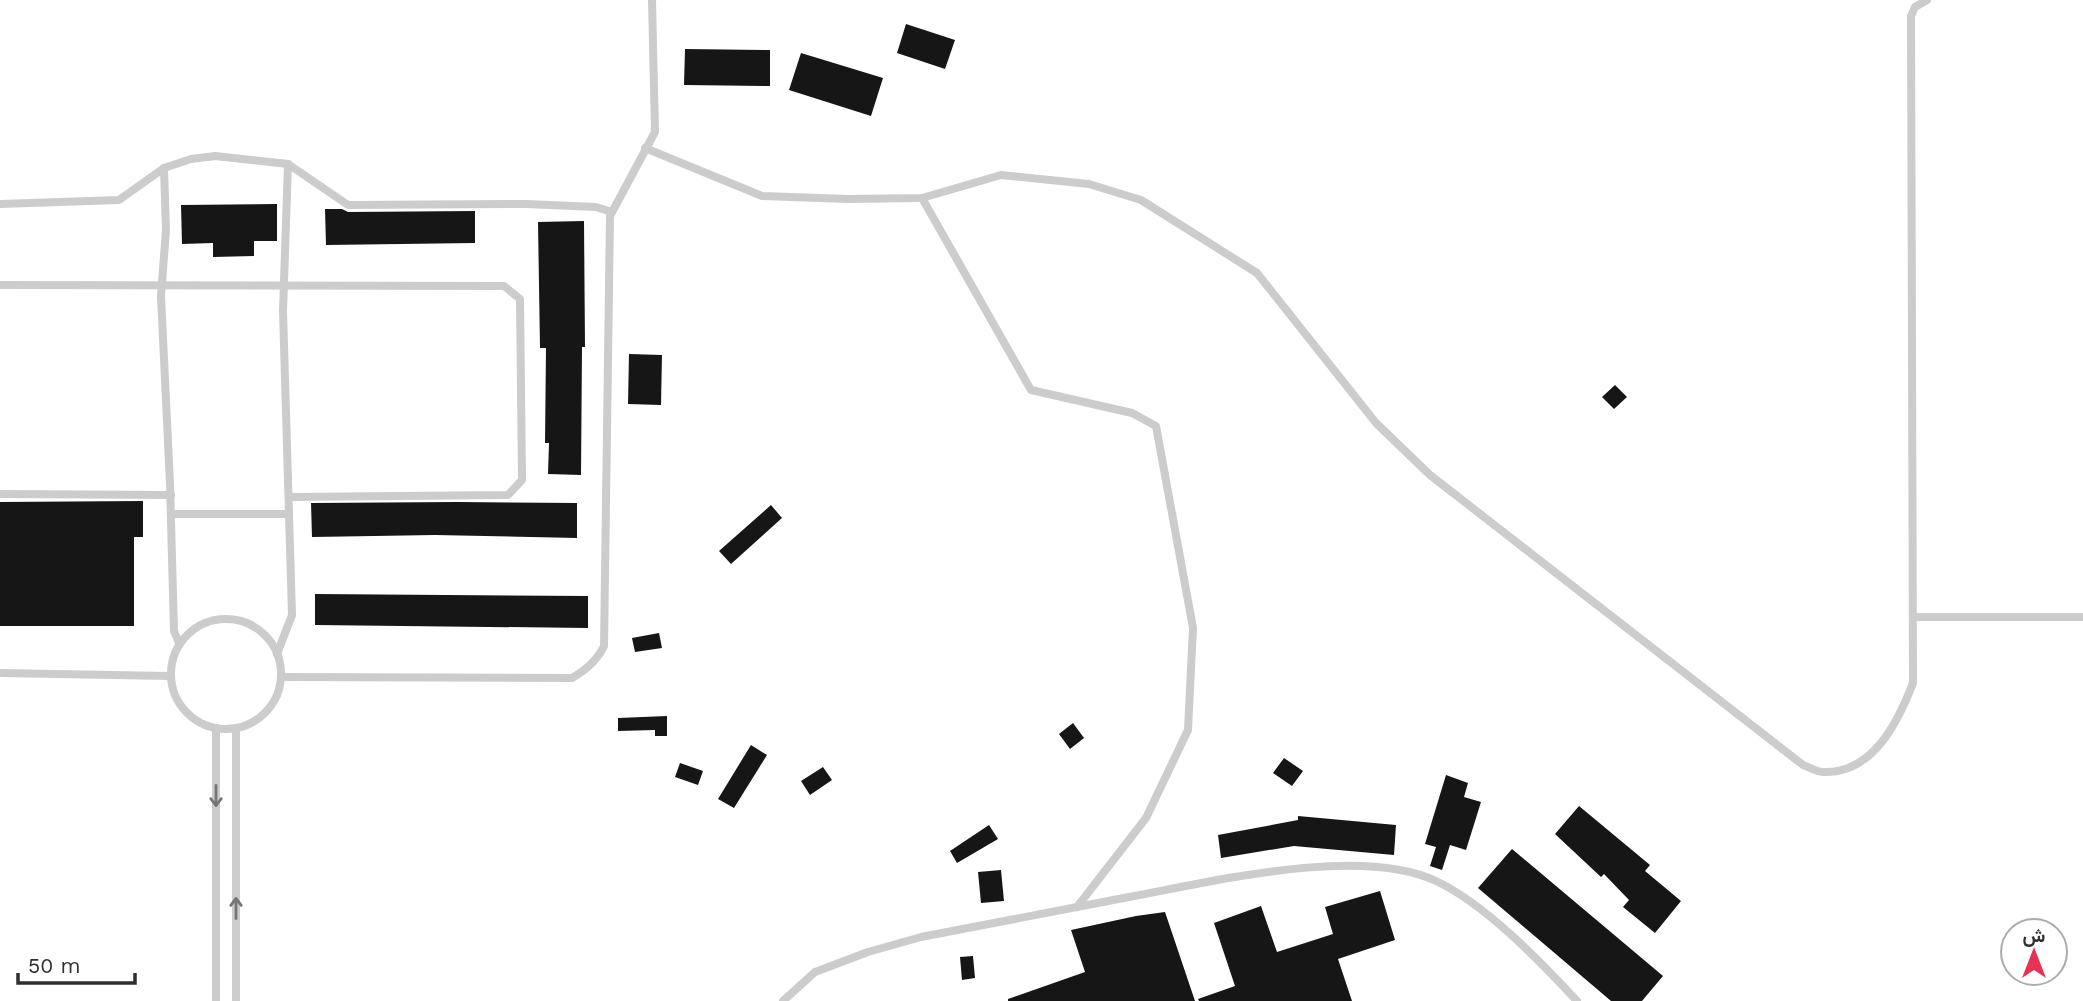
<svg xmlns="http://www.w3.org/2000/svg" width="2083" height="1001" viewBox="0 0 2083 1001" font-family="'Work Sans',Vazirmatn,sans-serif">
  <rect width="100%" height="100%" fill="#fff"/>
  <g fill="#161616">
    <path d="M906,24L955,40L945,69L897,53Z"/>
    <path d="M685,49L770,50V86L684,85Z"/>
    <path d="M801,53L883,78L871,116L789,90Z"/>
    <path d="M277,204V241H254V256L213,257V243L182,244L181,205Z"/>
    <path d="M325,209H342L348,212L475,211V243L326,245Z"/>
    <path d="M584,221L585,347H582L581,475L548,474L549,443H545L546,348H540L538,222Z"/>
    <path d="M629,354L662,355L661,405L628,404Z"/>
    <path d="M1615,385L1627,397L1614,409L1602,397Z"/>
    <path d="M143,501V537H134V626H0V502Z"/>
    <path d="M458,502L577,503V538L435,535L312,537L311,503Z"/>
    <path d="M771,505L782,518L731,564L719,551Z"/>
    <path d="M315,594L588,596V628L315,625Z"/>
    <path d="M659,633L662,648L635,652L632,638Z"/>
    <path d="M667,716V736H655V730L618,731V718Z"/>
    <path d="M1073,723L1084,738L1070,749L1059,734Z"/>
    <path d="M751,745L767,755L734,808L718,799Z"/>
    <path d="M1284,758L1303,771L1292,786L1273,773Z"/>
    <path d="M680,763L703,771L698,785L675,777Z"/>
    <path d="M823,767L832,780L810,795L801,781Z"/>
    <path d="M1446,775L1468,783L1464,797L1481,802L1466,850L1450,845L1442,870L1430,866L1436,847L1425,844Z"/>
    <path d="M1579,806L1650,865L1645,871L1681,901L1655,933L1623,907L1629,900L1604,874L1601,877L1555,834Z"/>
    <path d="M1298,816L1396,825L1394,855L1294,846L1221,858L1218,835L1298,820Z"/>
    <path d="M989,825L998,839L957,863L950,851Z"/>
    <path d="M1512,849L1663,976L1642,1001H1611L1478,888Z"/>
    <path d="M1001,870L1004,901L981,903L978,872Z"/>
    <path d="M1380,891L1395,940L1338,959L1352,1001H1199L1198,999L1235,986L1214,923L1261,906L1277,952L1333,934L1325,907Z"/>
    <path d="M1165,912L1195,1001H1008V999L1085,972L1071,930L1136,916Z"/>
    <path d="M973,956L975,978L962,980L960,957Z"/>
  </g>
  <g fill="none" stroke-linecap="round" stroke-linejoin="round">
    <g stroke="#ccc" stroke-width="8">
      <path d="M645,148L762,196L848,199L922,198L1001,175L1089,184L1141,200L1257,273L1376,423L1430,475L1803,765C1809,767 1816,772 1823,772C1873,774 1898,722 1913,683L1911,16L1915,7L1927,0"/>
      <path d="M164,168L166,230L161,296L170,484L174,631L179,643"/>
      <path d="M922,198L1031,390L1132,413L1156,426L1193,628L1188,730L1146,818L1077,907"/>
      <path d="M0,204L119,200L164,168L191,159L215,156L288,164L348,205L526,204L596,207L612,212"/>
      <path d="M0,285L504,286L520,299L522,480L508,495L289,497"/>
      <path d="M0,494L171,495"/>
      <path d="M171,514H289"/>
      <path d="M1913,617H2083"/>
      <circle cx="226" cy="674" r="55"/>
      <path d="M277,654L292,615L283,311L288,164"/>
      <path d="M0,673L170,676"/>
      <path d="M281,677L572,678C586,670 597,661 604,646L610,216L655,132L652,0"/>
      <path d="M216,728V1001"/>
      <path d="M236,728V1001"/>
      <path d="M783,1001L815,972L868,952L921,937C990,924 1059,911 1129,897C1211,882 1359,845 1436,881C1485,904 1540,961 1577,1001"/>
    </g>
  </g>
  <defs><path id="oneway-shaft" d="M-6 0H5M1.5-3L5.5 0L1.5 3" fill="none" stroke-width="1.6" stroke-linecap="round" stroke-linejoin="round" transform="scale(1.75)"/></defs>
  <g stroke="#767676">
    <use href="#oneway-shaft" transform="translate(216 796) rotate(90)"/>
    <use href="#oneway-shaft" transform="translate(236 908) rotate(-90)"/>
  </g>
  <g transform="translate(2034 952)"><circle r="33" fill="#ffffff" stroke="#acacac" stroke-width="2"/>
  <path d="M0-5L12 26L0 18L-12 26Z" fill="#e53353"/>
  <text y="-10" font-size="19" font-weight="bold" text-anchor="middle" fill="#2f2f2f">ش</text>
  </g>
  <path d="M18 973v10h117v-10" fill="none" stroke="#2f2f2f" stroke-width="3.5"/>
  <text x="28" y="973" font-size="21" fill="#2f2f2f" stroke="#ffffff" stroke-width="5" paint-order="stroke">50 m</text>
</svg>
